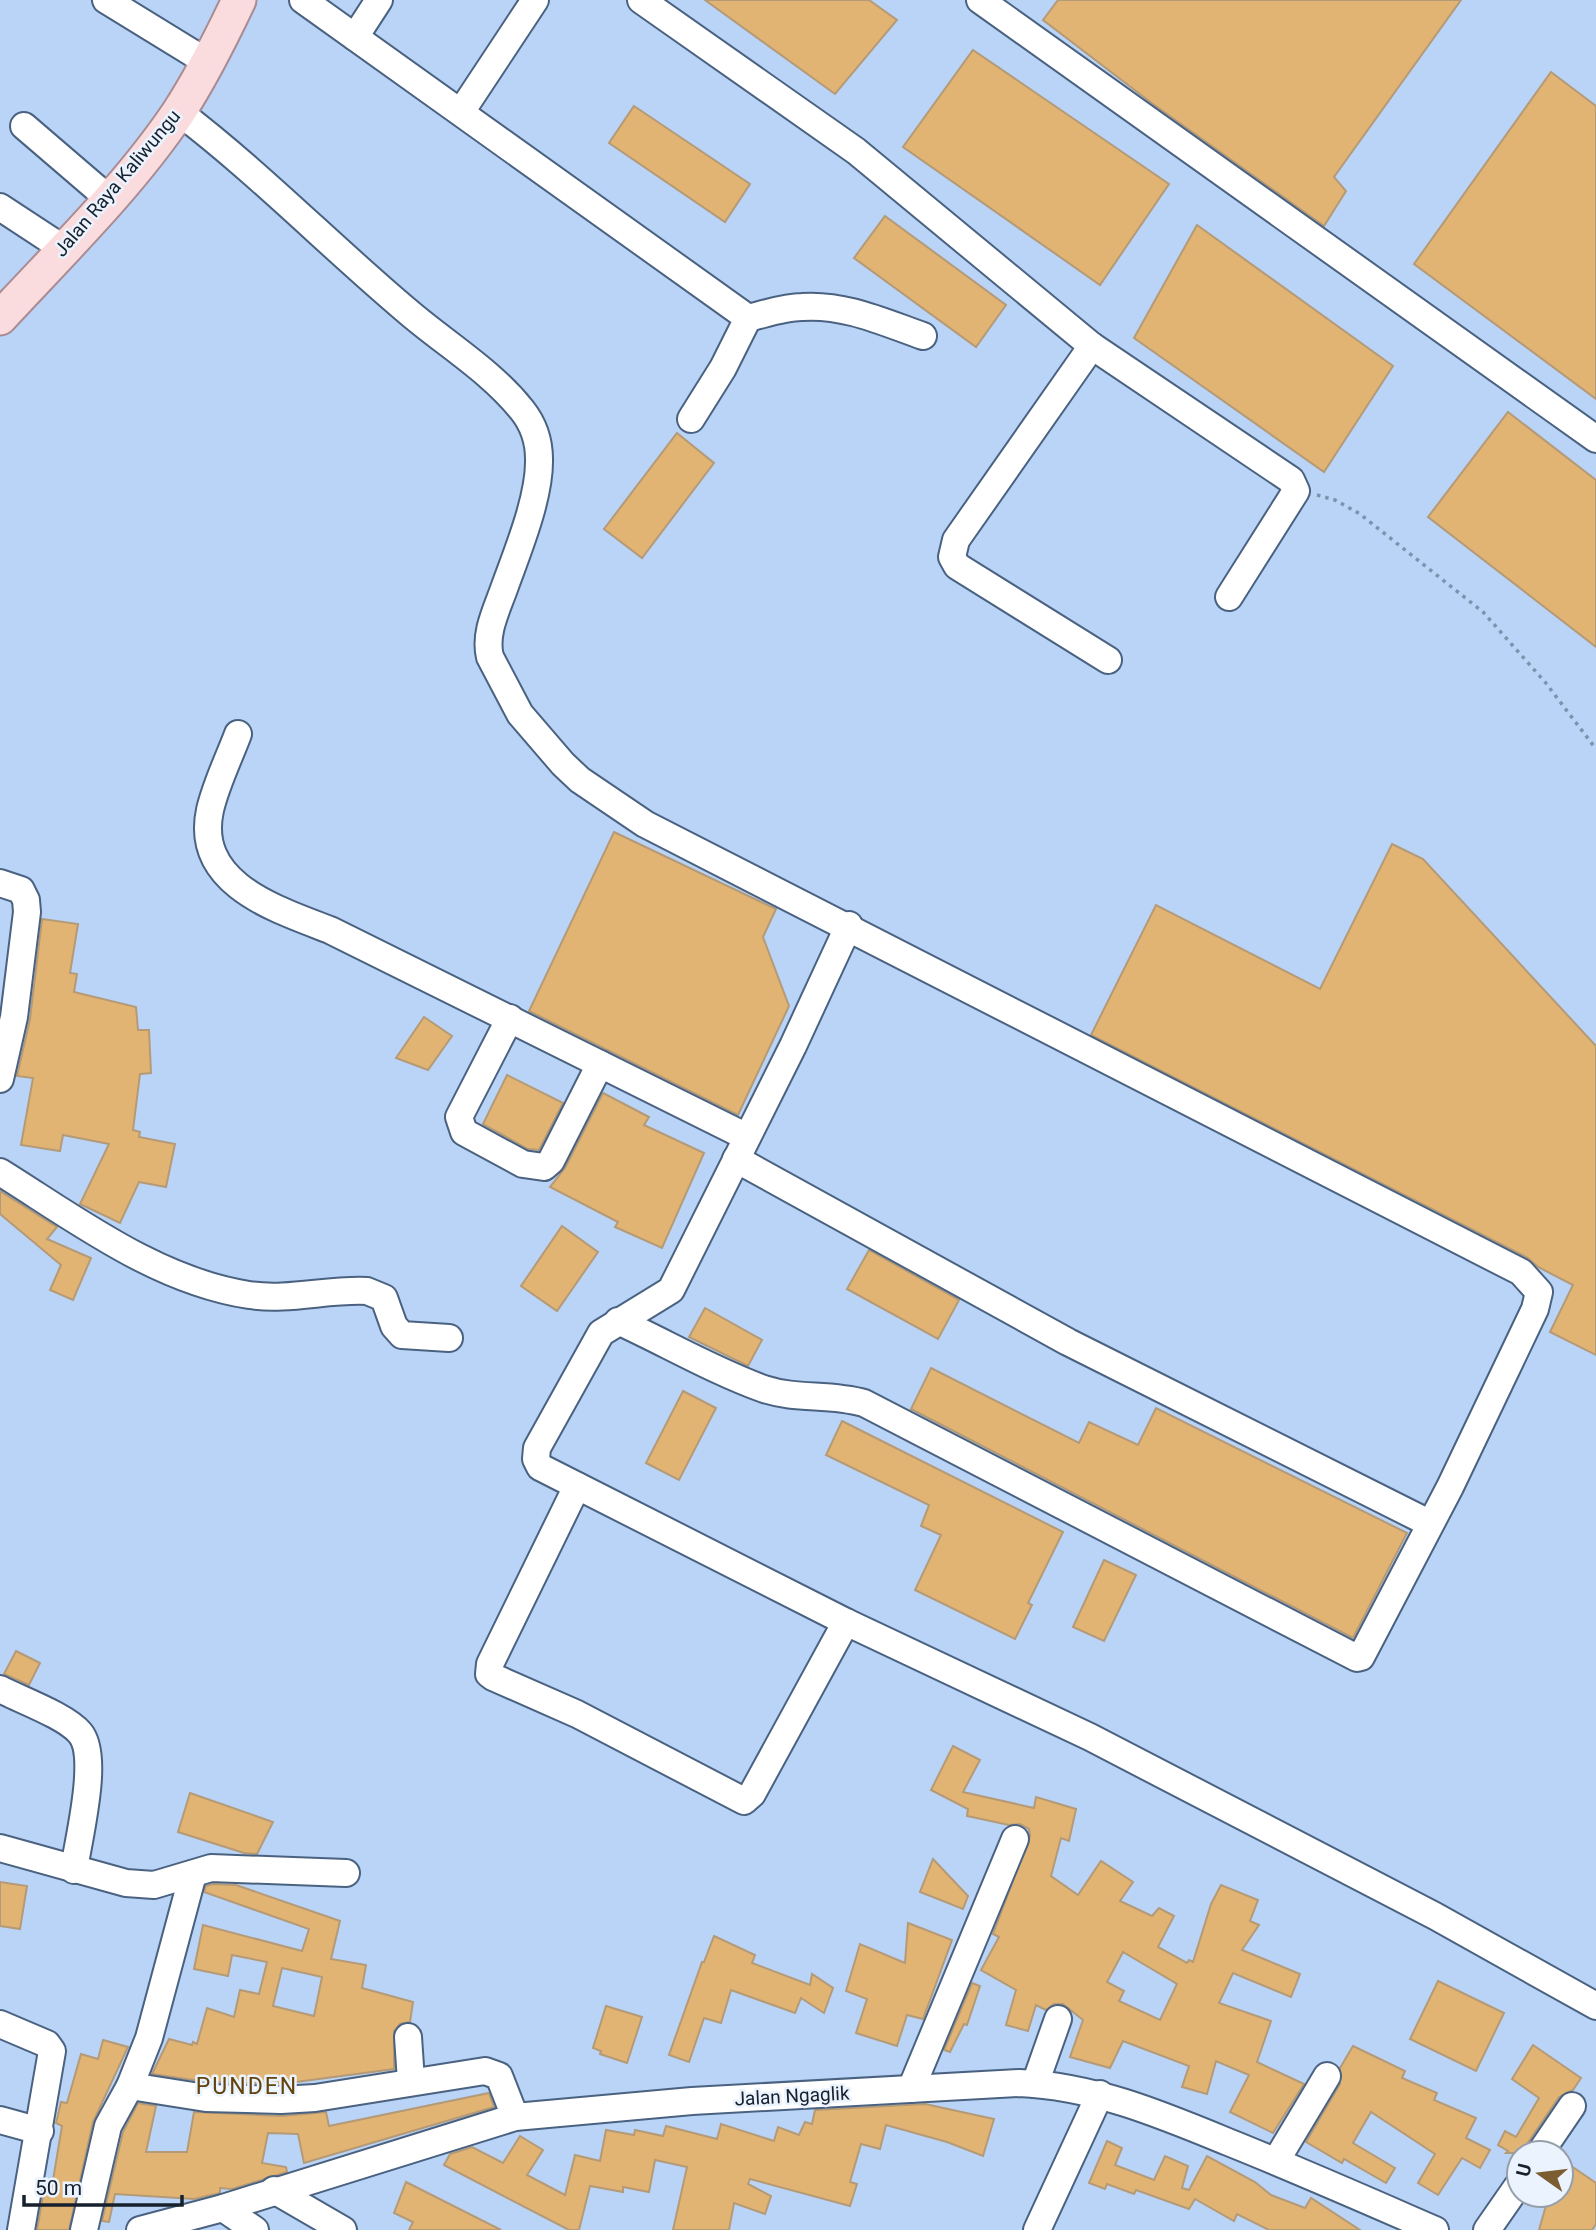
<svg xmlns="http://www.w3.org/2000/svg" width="1596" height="2230" viewBox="0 0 1596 2230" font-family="Roboto,sans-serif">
  <rect width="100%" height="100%" fill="#b9d4f7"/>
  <g fill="#e2b473" stroke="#b49a77" stroke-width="2" fill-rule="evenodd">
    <path d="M705,0H869L897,20L835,94Z"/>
    <path d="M1058,0H1461L1334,177L1346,191L1324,226L1153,104L1043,20Z"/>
    <path d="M973,50L1169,184L1100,285L903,147Z"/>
    <path d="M1551,72L1596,106V399L1414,264Z"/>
    <path d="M634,106L750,184L725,222L609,143Z"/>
    <path d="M885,216L1006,305L976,347L854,258Z"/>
    <path d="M1197,225L1393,366L1324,472L1134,338Z"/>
    <path d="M1508,412L1596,480V647L1428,517Z"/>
    <path d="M677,433L714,463L642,558L604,529Z"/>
    <path d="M614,832L776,909L763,937L789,1006L738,1115L529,1011Z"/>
    <path d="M1392,844L1423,859L1596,1046V1355L1550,1332L1573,1285L1538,1267L1528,1258L1091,1035L1156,905L1320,989Z"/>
    <path d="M42,919L78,924L70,973L77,974L74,992L136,1007L138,1030H149L151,1073L140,1074L133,1130L140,1132L139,1137L175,1144L166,1187L139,1182L120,1223L80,1204L109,1144L63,1135L60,1151L21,1145L33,1078L17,1076L30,1019Z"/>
    <path d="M424,1017L452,1036L428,1070L396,1058Z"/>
    <path d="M507,1075L563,1103L539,1150L528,1149L483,1124Z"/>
    <path d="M603,1093L649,1117L644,1125L704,1153L662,1248L615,1227L618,1222L550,1187L565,1168Z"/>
    <path d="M0,1191L57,1227L47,1239L91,1258L73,1300L50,1290L61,1265L0,1214Z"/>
    <path d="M562,1226L598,1252L557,1311L521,1286Z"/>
    <path d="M869,1250L959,1300L938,1339L847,1289Z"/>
    <path d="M705,1308L762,1340L748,1366L689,1337Z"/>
    <path d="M931,1368L1079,1443L1089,1422L1138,1445L1156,1408L1407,1533L1353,1638L911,1409Z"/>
    <path d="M683,1391L716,1408L679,1480L646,1463Z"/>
    <path d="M842,1421L1063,1532L1028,1603L1032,1605L1015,1639L915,1590L941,1535L921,1526L929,1505L826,1455Z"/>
    <path d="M1104,1560L1136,1575L1104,1641L1073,1627Z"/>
    <path d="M16,1651L40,1663L29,1685L4,1674Z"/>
    <path d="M953,1746L980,1760L963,1792L1034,1808L1036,1797L1076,1809L1069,1841L1061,1838L1051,1876L1078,1895L1101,1861L1133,1882L1120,1901L1152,1916L1159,1908L1174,1916L1158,1947L1187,1963L1189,1960L1193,1962L1211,1904L1221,1885L1258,1900L1250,1921L1259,1925L1242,1950L1300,1974L1291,1997L1233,1973L1219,2003L1271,2021L1257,2062L1304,2084L1273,2133L1230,2112L1249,2075L1216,2061L1207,2094L1182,2087L1189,2066L1123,2041L1110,2068L1070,2057L1083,2020L1063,2004H1054L1046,2010L1036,2005L1028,2031L1006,2025L1016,1990L981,1970L999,1937L993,1934L1030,1836L1029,1829L1020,1824L1009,1825L967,1816L968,1809L931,1790ZM1123,1952L1177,1984L1160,2020L1119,2001L1124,1991L1107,1982Z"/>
    <path d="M190,1793L273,1822L257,1854L244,1853L178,1832Z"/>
    <path d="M933,1859L968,1896L963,1909L920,1892Z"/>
    <path d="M0,1882L27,1886L20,1929L0,1926Z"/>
    <path d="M213,1884L236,1885L340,1921L331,1959L366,1965L362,1988L413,2002L410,2022L400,2024L394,2031V2069L281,2084L207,2082L152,2074L169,2039L192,2045L193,2042L197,2044L207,2008L234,2017L240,1990L259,1994L267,1962L232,1955L228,1976L194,1969L203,1925L302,1951L309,1929L204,1892L206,1886ZM282,1968L322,1977L314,2016L273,2006Z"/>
    <path d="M908,1923L952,1940L923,2019L907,2015L897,2046L856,2033L867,1999L846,1991L860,1944L905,1963Z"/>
    <path d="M714,1936L755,1955L752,1963L810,1985L812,1974L833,1988L824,2013L801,1998L795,2013L731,1990L721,2023L704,2018L689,2062L669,2055L702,1962H704Z"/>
    <path d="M1438,1981L1504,2013L1476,2071L1410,2039Z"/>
    <path d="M972,1983L980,1986L967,2025L964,2024L950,2052L944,2050Z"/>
    <path d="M606,2006L642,2017L627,2063L600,2054L601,2051L593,2048Z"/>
    <path d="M103,2040L128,2047L93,2122L69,2230H37L45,2184L52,2186L62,2126L56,2123L61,2102L67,2103L81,2054L98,2059Z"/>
    <path d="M1533,2045L1581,2078L1573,2090L1559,2097L1527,2144L1524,2153H1506L1508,2151L1498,2145L1505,2131L1516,2137L1539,2098L1512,2079Z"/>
    <path d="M1353,2046L1405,2071L1402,2078L1437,2093L1434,2100L1476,2118L1466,2138L1490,2150L1480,2168L1462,2158L1438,2195L1418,2183L1435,2154L1371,2112L1353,2143L1395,2168L1386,2183L1344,2159L1342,2163L1306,2142L1340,2084V2068Z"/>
    <path d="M489,2093L494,2107L304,2163L298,2134L268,2133L262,2163L286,2167L287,2172L232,2189L220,2188V2193L194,2199L115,2194L109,2222L102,2221L123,2132L138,2103L156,2106L146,2152H187L194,2112L281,2116L326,2112L329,2126Z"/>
    <path d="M925,2104L994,2119L983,2156L947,2142L886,2125L880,2149L861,2144L850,2182L857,2184L850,2206L750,2179L748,2184L771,2196L765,2214L734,2203L729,2230H673L687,2167L655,2160L649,2192L623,2187V2192L590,2186L579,2230H569L444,2165L450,2154L472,2147L503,2163L520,2136L543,2150L527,2175L565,2195L575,2155L600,2161L606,2130L634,2135L635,2130L663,2136L666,2126L717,2139L721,2124L774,2141L778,2127L799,2135L805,2122L812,2124L815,2110Z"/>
    <path d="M1107,2141L1122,2148L1115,2165L1154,2180L1165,2156L1188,2166L1182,2188L1189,2190L1207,2156L1255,2182L1271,2195L1305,2208L1311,2198L1360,2230H1269L1237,2214L1234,2221L1195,2199L1189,2209L1136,2190L1134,2194L1107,2184L1105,2189L1089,2183Z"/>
    <path d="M1561,2159L1596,2183V2224L1592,2230H1539L1549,2195H1561Z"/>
    <path d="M406,2182L501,2230H409L413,2222L394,2213Z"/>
  </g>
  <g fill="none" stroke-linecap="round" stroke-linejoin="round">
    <defs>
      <g id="minor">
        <path d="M106,0L207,62"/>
        <path d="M303,0L748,318L723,368L691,419"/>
        <path d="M641,0L856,151L1092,346L1291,480L1296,491L1229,597"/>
        <path d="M980,0L1596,439"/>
        <path d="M355,37L379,0"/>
        <path d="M179,112C259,173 329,245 406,310C444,343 490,370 522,410C534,425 539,441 539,459C540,497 518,550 505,586C497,609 484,633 490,657L520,714L563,764L580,780L645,824L1521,1272L1539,1292L1535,1309L1450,1487L1361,1657L1357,1658L864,1403C829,1393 797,1400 764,1389C714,1371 666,1343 618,1321"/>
        <path d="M461,112L535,0"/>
        <path d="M24,126L109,199"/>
        <path d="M0,207L64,249"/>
        <path d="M748,318C765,314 784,307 802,307C845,304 883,322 923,336"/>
        <path d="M1092,346L956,540L952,557L957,566L1108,660"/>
        <path d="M238,734C229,758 216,784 210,810C194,884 276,909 330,930L747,1137"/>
        <path d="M0,883L21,890L26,900L27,912L14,1017L0,1079"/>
        <path d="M849,925L793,1046L671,1290L601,1333L537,1448L536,1459L540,1467L846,1622L1090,1737L1435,1916L1596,2006"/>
        <path d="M510,1018L459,1117L464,1132L523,1164L544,1167L551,1161L600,1064"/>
        <path d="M736,1159L1068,1342L1429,1523"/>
        <path d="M0,1172C77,1220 157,1281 249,1295C288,1301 328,1289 367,1291L384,1298L394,1326L402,1335L449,1338"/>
        <path d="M577,1486L490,1664L489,1674L493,1677L577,1714L744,1801L752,1794L846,1622"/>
        <path d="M0,1689C21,1700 66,1716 80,1733C100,1756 78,1840 74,1870"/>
        <path d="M0,1848L126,1883L154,1885L211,1868L346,1873"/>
        <path d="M0,2024L47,2044L52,2051L21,2230"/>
        <path d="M408,2037L411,2081"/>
        <path d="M1035,2084L1058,2019"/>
        <path d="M130,2086L206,2098L281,2100L315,2098L485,2071L499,2076L515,2117"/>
        <path d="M911,2089L1015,1839"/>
        <path d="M0,2120L40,2131"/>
        <path d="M1540,2153L1572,2106"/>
        <path d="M1276,2161L1327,2076"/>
        <path d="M274,2190L343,2230"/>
        <path d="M223,2208L255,2230"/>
        <path d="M84,2230L108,2126L130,2086L149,2038L193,1874"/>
        <path d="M140,2230L223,2208L515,2117L692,2101L1019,2083C1093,2086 1160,2114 1228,2142C1298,2170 1366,2200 1435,2230"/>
        <path d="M1037,2230L1100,2094"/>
        <path d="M1487,2230L1519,2184"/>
      </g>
      <path id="major" d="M0,318C61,252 128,187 178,113C201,78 221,38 239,0"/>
    </defs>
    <use href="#minor" stroke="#4a6280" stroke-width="30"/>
    <use href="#major" stroke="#aa8b92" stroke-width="37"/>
    <path stroke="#7d92ad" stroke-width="3.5" stroke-dasharray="3.5 5" stroke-linecap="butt" d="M1317,495L1335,500L1360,514L1483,612L1545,682L1596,749"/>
    <use href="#minor" stroke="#fff" stroke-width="26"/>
    <use href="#major" stroke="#fbdcde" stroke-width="33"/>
  </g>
  <g text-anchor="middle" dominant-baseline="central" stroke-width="5" stroke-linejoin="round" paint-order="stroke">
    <g font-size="19" fill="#17202d" stroke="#eaf3fe">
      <text transform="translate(117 183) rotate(-50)">Jalan Raya Kaliwungu</text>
      <text transform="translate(792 2096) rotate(-3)">Jalan Ngaglik</text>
    </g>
    <g font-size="23" letter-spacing="2" fill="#63430c" stroke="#eaf3fe">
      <text x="247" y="2086">PUNDEN</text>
    </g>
  </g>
  <g transform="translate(1540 2174) rotate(284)"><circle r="33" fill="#eaf3fe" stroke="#969faa" stroke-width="2"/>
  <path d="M0-5L12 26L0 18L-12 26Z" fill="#7b5d31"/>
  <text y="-10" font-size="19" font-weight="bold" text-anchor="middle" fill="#17202d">U</text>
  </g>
  <path d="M24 2195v10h158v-10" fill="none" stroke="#17202d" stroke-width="3.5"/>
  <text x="35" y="2195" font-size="21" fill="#17202d" stroke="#eaf3fe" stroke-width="5" paint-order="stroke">50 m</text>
</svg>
